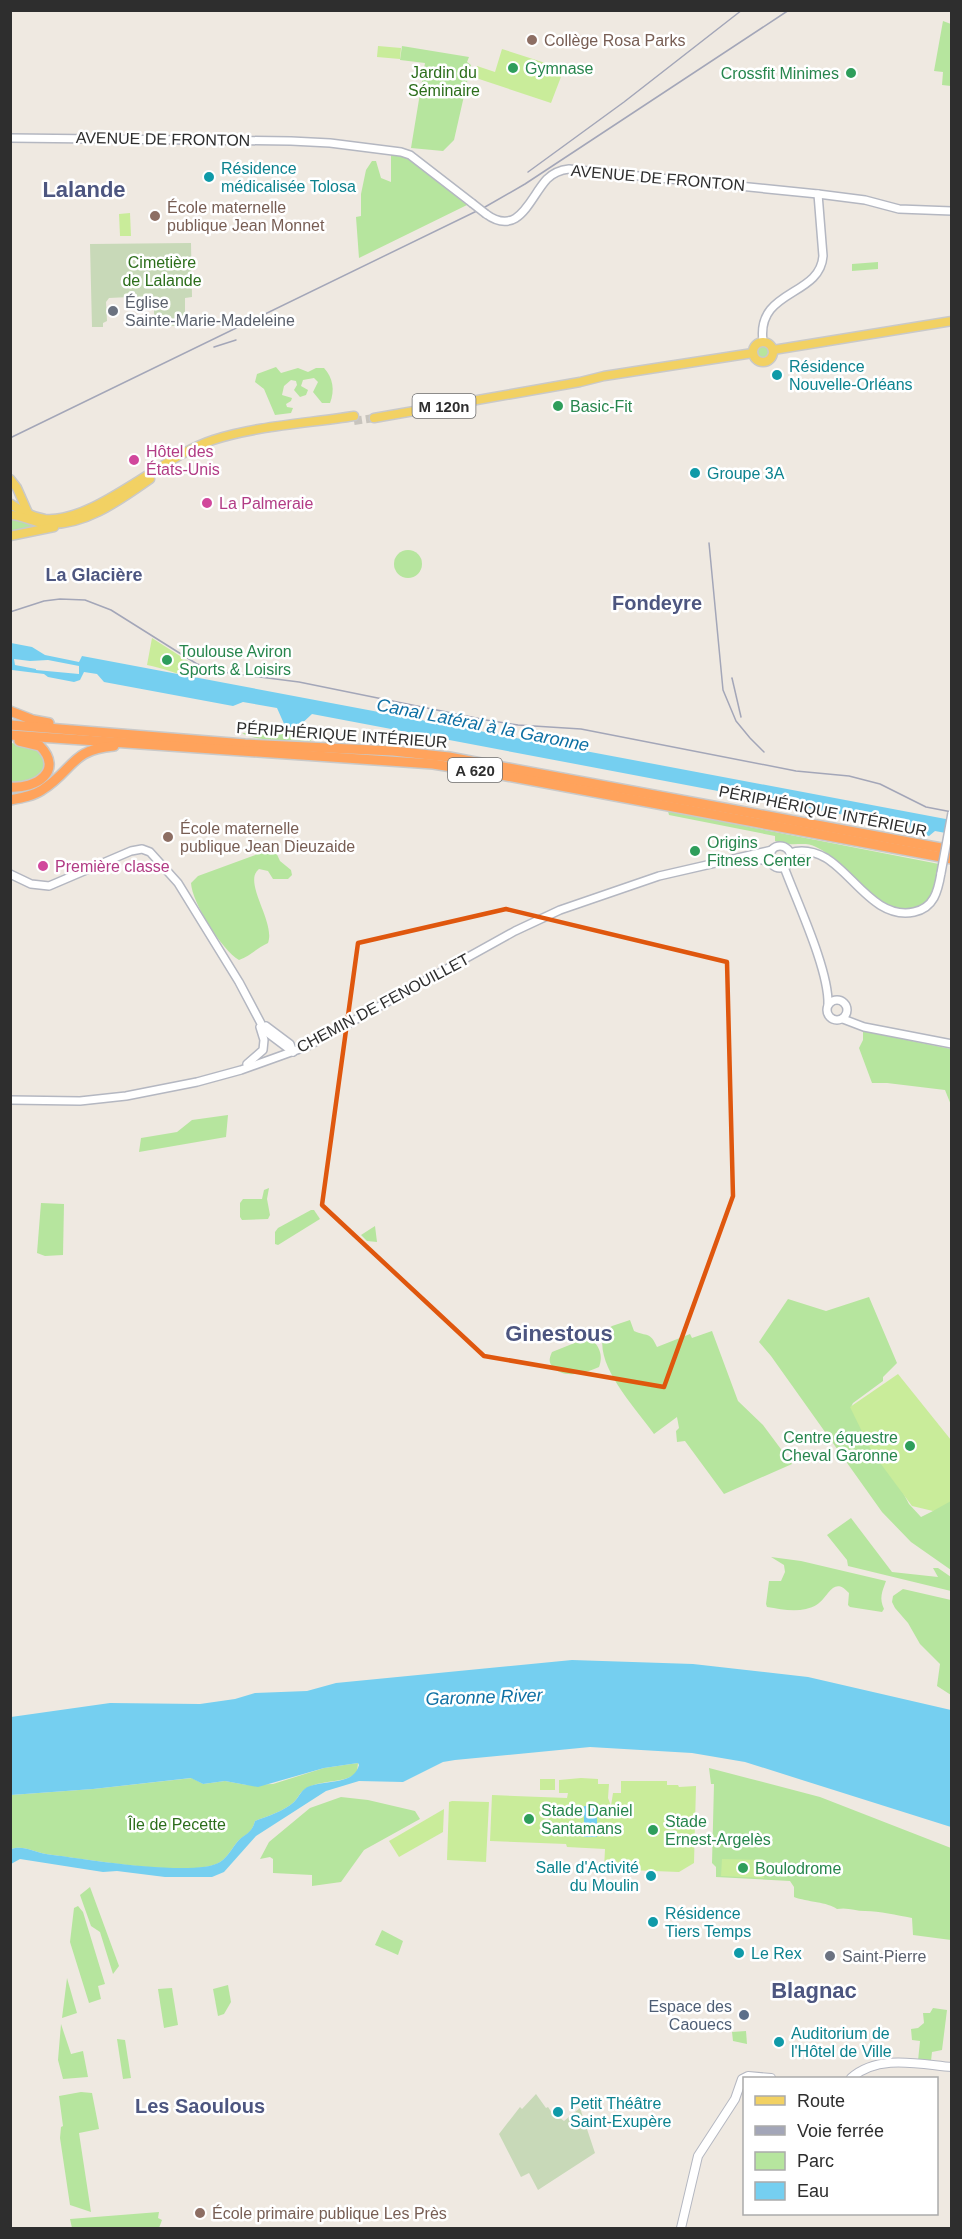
<svg xmlns="http://www.w3.org/2000/svg" width="962" height="2239" viewBox="0 0 962 2239" font-family="Helvetica,sans-serif">
  <rect width="100%" height="100%" fill="#efe9e1"/>
  <g fill="#b6e59e">
    <path d="M943,21L951,24V86L942,85L943,72L934,71Z"/>
    <path d="M402,46L469,57L467,62L471,65L454,140L443,151L411,148L425,63L400,60Z"/>
    <path d="M391,154L407,158L467,205L359,258L356,217L361,216V194L366,170L372,161H376L381,178L391,182Z"/>
    <path d="M878,262V269L852,271V264Z"/>
    <circle cx="763" cy="351" r="7"/>
    <path d="M276,367L281,373L298,368L308,372L316,368H324C333,378 335,390 330,403H322L313,392L318,382L314,378L303,380L301,386L308,390L306,395L300,397L294,390L297,385L296,381L291,380L284,386L282,395L292,398L291,401L286,404L287,407L293,408L291,413L275,415L264,389L255,382L257,374Z"/>
    <path d="M14,518L50,526L11,535L10,520Z"/>
    <circle cx="408" cy="564" r="14"/>
    <path d="M242,733L313,734L311,741C294,740 255,742 242,733Z"/>
    <path d="M10,743C36,745 59,754 35,781L11,784Z"/>
    <path d="M668,811L939,864C936,883 934,907 910,909C869,913 849,862 816,847C807,842 798,845 789,844C784,844 780,842 775,841V836L669,815Z"/>
    <path d="M274,848L280,861L291,870L292,875L288,879H273L268,871L259,869C242,882 276,922 268,943C257,948 250,956 239,960C222,950 192,903 191,883L198,876Z"/>
    <path d="M863,1031L951,1049V1105L945,1090L887,1083H872L859,1048L863,1040Z"/>
    <path d="M228,1115L226,1137L139,1152L141,1138L177,1132L192,1120Z"/>
    <path d="M269,1188L267,1199L270,1215L268,1219L242,1220L240,1217V1203L243,1199H262L264,1190Z"/>
    <path d="M41,1203L64,1204L63,1255L45,1256L37,1253Z"/>
    <path d="M311,1210H314L320,1219L278,1245L275,1244V1232L278,1228Z"/>
    <path d="M375,1226L377,1242L367,1241L361,1235Z"/>
    <path d="M869,1297L897,1363L883,1377V1381L853,1403L851,1407L893,1474L909,1504L921,1517L933,1511L951,1489V1570L911,1542L882,1512L771,1356L759,1342L788,1299L826,1311Z"/>
    <path d="M630,1320L634,1331C647,1337 650,1331 657,1347L690,1334L692,1338L712,1331L738,1401L763,1425L792,1464L724,1494L685,1441L677,1442L676,1431L679,1428L677,1417L654,1434C636,1408 593,1365 604,1332L612,1326Z"/>
    <path d="M587,1338C599,1342 604,1356 599,1367C586,1373 563,1380 552,1366C548,1361 550,1357 552,1352Z"/>
    <path d="M851,1518L892,1572L938,1577L933,1568H938L951,1577V1591L848,1566L847,1560L827,1535Z"/>
    <path d="M771,1557L801,1561L886,1581C882,1592 879,1598 884,1609L882,1612L850,1607L848,1605L849,1593C834,1576 829,1595 819,1603C816,1606 810,1608 806,1609C793,1612 780,1609 767,1607L766,1604L769,1581H781L785,1572L784,1565Z"/>
    <path d="M903,1589L951,1600V1695L937,1686L940,1664L920,1644L908,1623L895,1608L892,1602L893,1596Z"/>
    <path d="M358,1763L357,1773C343,1784 323,1779 307,1788C300,1791 299,1797 294,1802C284,1811 268,1816 255,1821C252,1833 246,1834 238,1841C232,1848 228,1857 220,1862C195,1879 79,1858 46,1854C33,1852 24,1845 11,1849V1795L93,1789L192,1778L203,1784L225,1781L247,1785L273,1784L324,1768Z"/>
    <path d="M709,1768L820,1797L951,1848V1940L913,1935L912,1918C896,1915 880,1911 865,1911C855,1911 848,1907 837,1909C828,1902 807,1902 794,1897V1887L790,1881L716,1877V1867L712,1863L714,1784H711Z"/>
    <path d="M341,1797L368,1800L415,1811L420,1819L364,1850L341,1882L312,1886V1875L273,1873V1859L270,1857L260,1859L269,1842L310,1808Z"/>
    <path d="M90,1887L119,1966L113,1974L100,1932L91,1926L80,1895Z"/>
    <path d="M78,1906L83,1912L105,1984L98,1986L101,1999L89,2003L70,1942L74,1908Z"/>
    <path d="M382,1930L403,1941L398,1955L375,1945Z"/>
    <path d="M67,1978L77,2013L62,2018Z"/>
    <path d="M228,1985L231,2002L224,2014L218,2016L213,1989Z"/>
    <path d="M172,1988L178,2025L164,2028L158,1989Z"/>
    <path d="M933,2008L947,2010L942,2050L932,2052L931,2061H918L920,2041L912,2040L911,2029L918,2028L924,2023L923,2013H930Z"/>
    <path d="M61,2024L71,2054L83,2051L88,2077L63,2079L58,2060Z"/>
    <path d="M746,2031L747,2044L733,2041L732,2032Z"/>
    <path d="M117,2039L125,2040L131,2078L123,2079Z"/>
    <path d="M81,2092L92,2093L99,2129L79,2133L91,2212L70,2205L60,2138L61,2127L63,2126L59,2096Z"/>
    <path d="M159,2212L158,2218L162,2220L159,2228H72L70,2219Z"/>
  </g>
  <g fill="#c8d9b8">
    <path d="M191,243L192,297L185,298V326H154V299H129V297L109,298L106,302L107,321L103,323V327H92L90,244Z"/>
    <path d="M536,2094L546,2108L548,2107L556,2119L560,2118L564,2121L580,2108L595,2153L538,2190L529,2173L521,2177L499,2134L520,2107L522,2109Z"/>
  </g>
  <g fill="#c9ec9a">
    <path d="M378,46L401,48L400,59L377,57Z"/>
    <path d="M502,49L564,69L551,103L473,77L477,66L495,72Z"/>
    <path d="M130,213L131,236H120L119,214Z"/>
    <path d="M152,638L191,663L192,677C176,674 163,668 147,665Z"/>
    <path d="M898,1374L951,1440V1501L933,1511L912,1506L872,1452L850,1407Z"/>
    <path d="M581,1778L598,1779V1784H609L608,1798L611,1806L613,1793H621V1781H667V1785H678L679,1787L696,1786L694,1863L679,1872L604,1869L605,1849L567,1847L566,1844L490,1841L492,1795L567,1798L568,1793H559V1780Z"/>
    <rect x="540" y="1779" width="15" height="11"/>
    <path d="M452,1801L489,1802L486,1862L447,1860L449,1802Z"/>
    <path d="M444,1809L443,1832L399,1857L389,1841Z"/>
    <path d="M722,1859L765,1860L764,1878L721,1876Z"/>
  </g>
  <g fill="#75cff0" fill-rule="evenodd">
    <path d="M11,643L32,647L45,655L79,662L82,656L951,820V834L935,831L929,836L915,833L913,828L312,714L297,728L285,726L277,708L243,702L233,706L104,682L97,674L84,672L80,680L74,682L48,677L44,674L12,670ZM14,659L30,661L48,660L79,666V674L36,670V669L15,665Z"/>
    <path d="M572,1660L693,1664L808,1677L951,1710V1827L745,1762L692,1753L590,1747L455,1760L443,1762L403,1782L359,1781L326,1791L256,1836L224,1872L212,1877H165L117,1871L103,1872L20,1859L11,1864V1849C24,1845 33,1852 46,1854C79,1858 195,1878 220,1862C228,1857 232,1848 238,1841C245,1834 252,1833 255,1821C268,1816 284,1811 294,1802C300,1796 301,1789 310,1786C327,1780 354,1785 359,1765L358,1763L324,1768L258,1787L225,1781L203,1784L191,1778L93,1789L11,1795V1717L110,1703L200,1704L235,1699L255,1693L307,1691L336,1683Z"/>
    <rect x="584" y="1806" width="13" height="31"/>
  </g>
  <g fill="none" stroke-linecap="round" stroke-linejoin="round">
    <path stroke="#c8c4bd" stroke-width="8" stroke-dasharray="8 4" stroke-linecap="butt" d="M354,421L374,418"/>
    <defs>
      <g id="tertiary">
        <path d="M10,138L291,141L330,143L401,152L410,155L472,203"/>
        <path d="M486,214C519,238 530,197 547,179C553,173 560,170 569,169L818,194L865,200L899,209L952,211"/>
        <path d="M763,341C756,289 820,297 823,256L818,194"/>
        <circle cx="780" cy="857" r="11"/>
        <path d="M790,853C802,849 815,852 826,858C854,875 876,920 914,912C934,908 938,891 941,873"/>
        <path d="M749,857L771,862"/>
        <path d="M784,867C797,902 829,970 828,1004"/>
        <path d="M10,874L31,884L49,886L131,851L142,849L150,852L178,883L239,982L265,1031L293,1052"/>
        <circle cx="837" cy="1010" r="10"/>
        <path d="M843,1019L864,1027L952,1044"/>
        <path d="M266,1026L290,1044L293,1052"/>
        <path d="M247,1064L263,1050L264,1040L260,1027"/>
        <path d="M10,1100L80,1101L126,1096L197,1082L241,1070L308,1046L515,931L560,910L659,876L772,850"/>
      </g>
      <g id="secondary">
        <path d="M851,2078C878,2054 918,2064 952,2067"/>
        <path d="M681,2228L698,2156L735,2099L742,2079L748,2076L771,2078"/>
      </g>
      <g id="primary">
        <circle cx="763" cy="352" r="10"/>
        <path d="M773,350L952,321"/>
        <path d="M374,418L580,382L604,376L753,353"/>
        <path d="M10,479L17,488L28,513"/>
        <path d="M11,504C21,511 33,517 45,519C95,523 162,456 213,440C255,426 310,423 354,416"/>
        <path d="M10,515C23,515 34,523 47,524C85,526 120,500 150,479"/>
        <path d="M10,536L54,527"/>
      </g>
      <g id="motorway">
        <path d="M10,711L33,720L49,723"/>
        <path d="M10,725L245,744L393,751L449,757L952,850"/>
        <path d="M10,735L433,764L496,774L952,859"/>
        <path d="M10,787C36,789 64,771 40,746L19,741"/>
        <path d="M10,800C21,798 33,796 42,790C73,771 71,749 114,746"/>
      </g>
    </defs>
    <use href="#tertiary" stroke="#b4b7c1" stroke-width="10"/>
    <use href="#secondary" stroke="#b4b7c1" stroke-width="10"/>
    <use href="#primary" stroke="#c9c9c9" stroke-width="11"/>
    <use href="#motorway" stroke="#c9c9c9" stroke-width="12"/>
    <use href="#tertiary" stroke="#fff" stroke-width="7"/>
    <use href="#secondary" stroke="#fff" stroke-width="8"/>
    <use href="#primary" stroke="#f2d163" stroke-width="8"/>
    <use href="#motorway" stroke="#ffa35c" stroke-width="9"/>
    <g stroke="#a3a6b8" stroke-width="1.5">
      <path d="M528,172L624,102L742,10"/>
      <path d="M214,347L236,340"/>
      <path d="M10,438L485,207L525,184L789,10"/>
      <path d="M709,543L723,690L736,721L750,738L764,752"/>
      <path d="M10,612L44,601L60,599L85,600L111,610L197,664L229,673L299,682L486,720L518,725L581,729L796,771L849,776L880,784L926,807L952,812"/>
      <path d="M732,678L741,717"/>
    </g>
    <defs>
      <g id="tertiary-bridge">
        <path d="M472,203L486,214"/>
        <path d="M941,873L952,813"/>
      </g>
    </defs>
    <use href="#tertiary-bridge" stroke="#b4b7c1" stroke-width="10" stroke-linecap="butt"/>
    <use href="#tertiary-bridge" stroke="#fff" stroke-width="7"/>
  </g>
  <path fill="none" stroke="#df570e" stroke-width="4.5" stroke-linejoin="round" d="M506,909L727,962L733,1196L664,1387L484,1356L322,1205L358,943Z"/>
  <g fill="#8d6e63" stroke="#fff" stroke-width="2">
    <circle cx="532" cy="40" r="6"/>
    <circle cx="155" cy="216" r="6"/>
    <circle cx="168" cy="837" r="6"/>
    <circle cx="200" cy="2213" r="6"/>
  </g>
  <g fill="#2e9e5b" stroke="#fff" stroke-width="2">
    <circle cx="513" cy="68" r="6"/>
    <circle cx="851" cy="73" r="6"/>
    <circle cx="558" cy="406" r="6"/>
    <circle cx="167" cy="660" r="6"/>
    <circle cx="695" cy="851" r="6"/>
    <circle cx="910" cy="1446" r="6"/>
    <circle cx="529" cy="1819" r="6"/>
    <circle cx="653" cy="1830" r="6"/>
    <circle cx="743" cy="1868" r="6"/>
  </g>
  <g fill="#0f9aa8" stroke="#fff" stroke-width="2">
    <circle cx="209" cy="177" r="6"/>
    <circle cx="777" cy="375" r="6"/>
    <circle cx="695" cy="473" r="6"/>
    <circle cx="651" cy="1876" r="6"/>
    <circle cx="653" cy="1922" r="6"/>
    <circle cx="739" cy="1953" r="6"/>
    <circle cx="779" cy="2042" r="6"/>
    <circle cx="558" cy="2112" r="6"/>
  </g>
  <g fill="#6b7280" stroke="#fff" stroke-width="2">
    <circle cx="113" cy="311" r="6"/>
    <circle cx="830" cy="1956" r="6"/>
  </g>
  <g fill="#d1479c" stroke="#fff" stroke-width="2">
    <circle cx="134" cy="460" r="6"/>
    <circle cx="207" cy="503" r="6"/>
    <circle cx="43" cy="866" r="6"/>
  </g>
  <circle fill="#5c6f8a" stroke="#fff" stroke-width="2" cx="744" cy="2015" r="6"/>
  <g text-anchor="middle" dominant-baseline="central" stroke-width="5" stroke-linejoin="round" paint-order="stroke">
    <g fill="#fff" stroke="#6d6d6d" stroke-width="1.5">
      <rect x="412.5" y="394" width="63" height="24" rx="4.5"/>
      <rect x="448" y="758" width="54" height="24" rx="4.5"/>
    </g>
    <g font-size="15" font-weight="bold" fill="#2e2e2e">
      <text x="444" y="406">M 120n</text>
      <text x="475" y="770">A 620</text>
    </g>
    <g font-size="16" fill="#785e54" stroke="#fff" text-anchor="start">
      <text x="544" y="40">Collège Rosa Parks</text>
      <text x="167" y="207">École maternelle<tspan x="167" dy="18">publique Jean Monnet</tspan></text>
      <text x="180" y="828">École maternelle<tspan x="180" dy="18">publique Jean Dieuzaide</tspan></text>
      <text x="212" y="2213">École primaire publique Les Près</text>
    </g>
    <g font-size="16" fill="#27864d" stroke="#fff" text-anchor="start">
      <text x="525" y="68">Gymnase</text>
      <text x="839" y="73" text-anchor="end">Crossfit Minimes</text>
      <text x="570" y="406">Basic-Fit</text>
      <text x="179" y="651">Toulouse Aviron<tspan x="179" dy="18">Sports &amp; Loisirs</tspan></text>
      <text x="707" y="842">Origins<tspan x="707" dy="18">Fitness Center</tspan></text>
      <text x="898" y="1437" text-anchor="end">Centre équestre<tspan x="898" dy="18">Cheval Garonne</tspan></text>
      <text x="541" y="1810">Stade Daniel<tspan x="541" dy="18">Santamans</tspan></text>
      <text x="665" y="1821">Stade<tspan x="665" dy="18">Ernest-Argelès</tspan></text>
      <text x="755" y="1868">Boulodrome</text>
    </g>
    <g font-size="16" fill="#2c6e1b" stroke="#fff">
      <text x="444" y="72">Jardin du<tspan x="444" dy="18">Séminaire</tspan></text>
      <text x="162" y="262">Cimetière<tspan x="162" dy="18">de Lalande</tspan></text>
      <text x="177" y="1824">Île de Pecette</text>
    </g>
    <g font-size="16" fill="#2e2e2e" stroke="#fff">
      <text transform="translate(163 139) rotate(1)">AVENUE DE FRONTON</text>
      <text transform="translate(658 178) rotate(5)">AVENUE DE FRONTON</text>
      <text transform="translate(342 735) rotate(4)">PÉRIPHÉRIQUE INTÉRIEUR</text>
      <text transform="translate(823 811) rotate(11)">PÉRIPHÉRIQUE INTÉRIEUR</text>
      <text transform="translate(383 1003) rotate(-28)">CHEMIN DE FENOUILLET</text>
    </g>
    <g font-size="16" fill="#0d838f" stroke="#fff" text-anchor="start">
      <text x="221" y="168">Résidence<tspan x="221" dy="18">médicalisée Tolosa</tspan></text>
      <text x="789" y="366">Résidence<tspan x="789" dy="18">Nouvelle-Orléans</tspan></text>
      <text x="707" y="473">Groupe 3A</text>
      <text x="639" y="1867" text-anchor="end">Salle d'Activité<tspan x="639" dy="18">du Moulin</tspan></text>
      <text x="665" y="1913">Résidence<tspan x="665" dy="18">Tiers Temps</tspan></text>
      <text x="751" y="1953">Le Rex</text>
      <text x="791" y="2033">Auditorium de<tspan x="791" dy="18">l'Hôtel de Ville</tspan></text>
      <text x="570" y="2103">Petit Théâtre<tspan x="570" dy="18">Saint-Exupère</tspan></text>
    </g>
    <g font-size="16" fill="#5b616d" stroke="#fff" text-anchor="start">
      <text x="125" y="302">Église<tspan x="125" dy="18">Sainte-Marie-Madeleine</tspan></text>
      <text x="842" y="1956">Saint-Pierre</text>
    </g>
    <g font-size="16" fill="#b23c85" stroke="#fff" text-anchor="start">
      <text x="146" y="451">Hôtel des<tspan x="146" dy="18">États-Unis</tspan></text>
      <text x="219" y="503">La Palmeraie</text>
      <text x="55" y="866">Première classe</text>
    </g>
    <g font-size="16" fill="#4e5e75" stroke="#fff" text-anchor="end">
      <text x="732" y="2006">Espace des<tspan x="732" dy="18">Caouecs</tspan></text>
    </g>
    <g font-size="18" font-weight="bold" fill="#4d5680" stroke="#fff">
      <text x="94" y="575">La Glacière</text>
    </g>
    <g font-size="18" font-style="italic" fill="#0d6fa3" stroke="#fff">
      <text transform="translate(483 725) rotate(11)">Canal Latéral à la Garonne</text>
      <text transform="translate(484 1697) rotate(-2)">Garonne River</text>
    </g>
    <g font-size="20" font-weight="bold" fill="#4d5680" stroke="#fff">
      <text x="657" y="603">Fondeyre</text>
      <text x="200" y="2106">Les Saoulous</text>
    </g>
    <g font-size="22" font-weight="bold" fill="#4d5680" stroke="#fff">
      <text x="84" y="189">Lalande</text>
      <text x="559" y="1333">Ginestous</text>
      <text x="814" y="1990">Blagnac</text>
    </g>
  </g>
  <rect width="962" height="2239" fill="none" stroke="#2e2e2e" stroke-width="24"/>
  <rect x="743" y="2077" width="195" height="138" fill="#ffffff" stroke="#ababab" stroke-width="1.5"/>
  <rect x="755" y="2096" width="30" height="9" fill="#f2d163" stroke="#ababab" stroke-width="1.5"/>
  <text x="797" y="2107" font-size="18" fill="#2e2e2e">Route</text>
  <rect x="755" y="2126" width="30" height="9" fill="#a3a6b8" stroke="#ababab" stroke-width="1.5"/>
  <text x="797" y="2137" font-size="18" fill="#2e2e2e">Voie ferrée</text>
  <rect x="755" y="2152" width="30" height="18" fill="#b6e59e" stroke="#ababab" stroke-width="1.5"/>
  <text x="797" y="2167" font-size="18" fill="#2e2e2e">Parc</text>
  <rect x="755" y="2182" width="30" height="18" fill="#75cff0" stroke="#ababab" stroke-width="1.5"/>
  <text x="797" y="2197" font-size="18" fill="#2e2e2e">Eau</text>
</svg>
